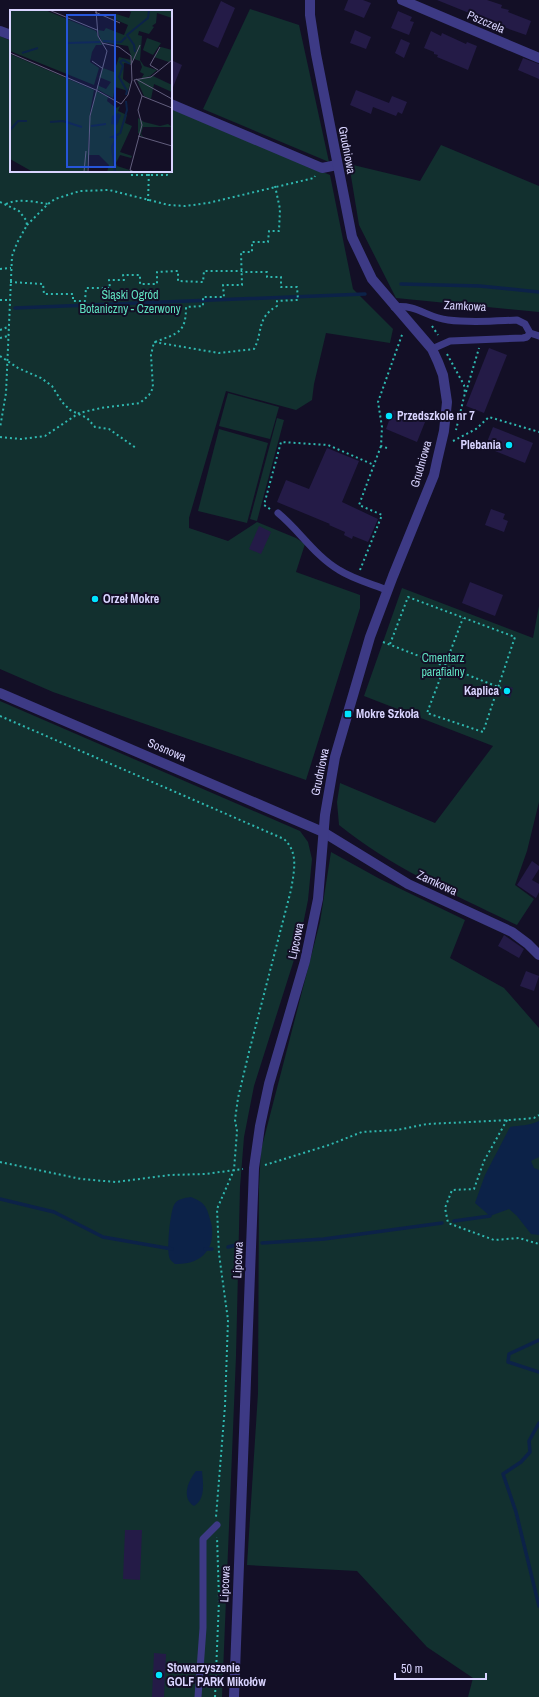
<svg xmlns="http://www.w3.org/2000/svg" width="539" height="1697" viewBox="0 0 539 1697" font-family="'Archivo Narrow',sans-serif">
  <rect width="100%" height="100%" fill="#130f26"/>
  <g fill="#12302f">
    <path d="M250,9L299,25L329,162L203,109Z"/>
    <path d="M0,36L11,41V171H171V108L330,175L353,289L393,329L390,343L326,333L314,384L312,400L296,410L226,391L189,518V528L228,541L257,522L296,538L305,544L296,572L360,595V608L306,780L53,692L0,669Z"/>
    <path d="M441,145L539,186V312L396,298L359,225L349,164L420,181Z"/>
    <path d="M228,393L279,407L270,439L219,426Z"/>
    <path d="M277,418L284,420L257,521L250,519Z"/>
    <path d="M219,429L268,443L247,523L198,511Z"/>
    <path d="M402,588L533,638L539,606V802L527,851L515,885L534,899L517,925C455,895 392,868 339,825L337,802L340,783L435,823L493,746L364,696Z"/>
    <path d="M0,701L300,831L308,842L312,859L308,900L299,944L254,1086L244,1137L240,1187L236,1356L222,1697H0Z"/>
    <path d="M331,852L380,879L465,920L450,958L504,988L539,1028V1697H468L473,1678L427,1647L357,1571L247,1565L258,1393L259,1187L261,1150L320,922Z"/>
  </g>
  <g fill="#0c2248">
    <path d="M539,1121V1157L531,1161L534,1168L539,1170V1235L531,1234L517,1216L509,1209L490,1216L475,1203L485,1175L510,1127C520,1125 529,1126 539,1121Z"/>
    <path d="M191,1197C195,1199 201,1201 204,1205C208,1209 209,1217 211,1222C217,1249 201,1265 175,1264C173,1262 171,1261 170,1259C166,1252 170,1213 174,1205C177,1199 184,1198 191,1197Z"/>
    <path d="M196,1471H202C203,1483 206,1499 194,1506C181,1498 188,1481 196,1471Z"/>
  </g>
  <g fill="none" stroke-linecap="round" stroke-linejoin="round">
    <g stroke="#0c2248" stroke-width="3.5">
      <path d="M401,284L480,286L539,292"/>
      <path d="M15,308L365,294"/>
      <path d="M0,1199L54,1212L103,1237L172,1249"/>
      <path d="M454,1221L490,1216"/>
      <path d="M262,1243L324,1239L442,1223"/>
      <path d="M228,1247L240,1244"/>
      <path d="M205,1249H212"/>
      <path d="M539,1340L509,1354L508,1362L539,1372"/>
      <path d="M539,1423L529,1441L530,1452L521,1462L503,1474L516,1512L539,1606"/>
    </g>
  </g>
  <g fill="#241b47">
    <path d="M348,0H363L371,3L364,18L344,10Z"/>
    <path d="M437,0H487L502,5L501,8L509,10L508,12L531,21L526,35L478,18L479,17Z"/>
    <path d="M221,1L235,8L218,48L203,41Z"/>
    <path d="M398,11L412,17L410,21L414,22L409,35L391,28Z"/>
    <path d="M355,30L371,37L366,49L350,43Z"/>
    <path d="M431,31L441,36L442,33L466,44L467,42L477,46L468,70L437,57L438,55L434,54V52L424,48Z"/>
    <path d="M401,39L410,43L404,58L395,53Z"/>
    <path d="M523,58L539,64V79L518,70Z"/>
    <path d="M171,60L182,65L171,92Z"/>
    <path d="M356,90L389,103L392,96L407,102L402,114L398,112L396,116L373,107L371,114L350,105Z"/>
    <path d="M489,348L507,355L484,413L466,406Z"/>
    <path d="M393,410L425,422L417,442L386,429Z"/>
    <path d="M493,427L533,443L525,463L485,447Z"/>
    <path d="M327,448L359,461L342,502L378,519L368,542L353,536L352,539L344,535L345,532L329,525L330,524L277,502L286,480L309,489Z"/>
    <path d="M491,509L505,514L503,519L508,521L504,532L485,525Z"/>
    <path d="M259,526L271,532L261,554L249,549Z"/>
    <path d="M470,582L503,595L495,616L462,603Z"/>
    <path d="M504,685L513,688L510,698L501,694Z"/>
    <path d="M532,861L539,866V869L532,880L539,884V892L536,898L517,885Z"/>
    <path d="M504,935L524,949L519,958L498,946Z"/>
    <path d="M526,971L539,976L534,991L520,986Z"/>
    <path d="M125,1530H142L140,1580L123,1579Z"/>
    <path d="M154,1653L166,1654L164,1697H152Z"/>
  </g>
  <g fill="none" stroke-linecap="round" stroke-linejoin="round">
    <g stroke="#2fb8b0" stroke-width="2" stroke-dasharray="2 3" stroke-linecap="butt">
      <path d="M130,171V175H167V171"/>
      <path d="M148,201L149,171"/>
      <path d="M0,202L19,211L26,220L27,225L17,243L12,256L6,393L0,428"/>
      <path d="M6,204C19,198 35,202 48,204"/>
      <path d="M27,225L48,204L55,199L80,191L109,190L169,205L185,206L208,203L314,178L315,176"/>
      <path d="M0,269L11,268"/>
      <path d="M10,282L43,284L44,294H73V301H85L86,288H110L109,280H124L123,275H140V284H157V272L178,271V281L203,282L204,271H242"/>
      <path d="M0,300H9"/>
      <path d="M432,326L438,335"/>
      <path d="M0,330L8,327"/>
      <path d="M0,338L8,336"/>
      <path d="M155,342C178,333 186,333 186,307L203,306V297H224L223,285H242L241,252H252V242H268L269,231H279L280,209L275,186"/>
      <path d="M447,354L464,385L465,393L456,430"/>
      <path d="M0,356L18,368L41,378L52,386L62,402L70,410L87,418L95,427L109,429L136,448"/>
      <path d="M466,392L479,348"/>
      <path d="M0,437L21,439L45,436L79,413L101,408L140,403L149,395L153,388L151,355L154,342L219,353L254,349C263,333 256,318 277,306V301L298,300L297,287H281V277H267V272H242"/>
      <path d="M453,441L476,429L489,417L539,432"/>
      <path d="M387,448L381,446L382,427L378,402L403,332"/>
      <path d="M270,509L264,505L281,442L328,445L374,465"/>
      <path d="M360,570L382,515L359,505L381,446"/>
      <path d="M383,642L501,688"/>
      <path d="M390,644L408,597L515,637L483,732L427,713L463,618"/>
      <path d="M0,716L284,839C299,853 294,871 291,890L249,1052L238,1098L235,1120L237,1131L234,1170L217,1209L219,1254L228,1320L225,1406L216,1517"/>
      <path d="M507,1120L484,1161L474,1189L452,1190L445,1208L448,1223L494,1240L519,1238L539,1244"/>
      <path d="M0,1162L81,1179L116,1182L170,1175L205,1174L243,1169"/>
      <path d="M265,1165L329,1145L362,1132L397,1130L427,1124L511,1120L534,1118L539,1115"/>
      <path d="M215,1697L219,1600L217,1537"/>
    </g>
    <g stroke="#3d3a85" stroke-width="7">
      <path d="M394,307C417,304 427,318 448,320C471,323 494,321 517,320L525,324L530,333L539,336"/>
      <path d="M432,349L450,341L523,338L527,337L530,333"/>
      <path d="M278,513C299,530 315,556 339,570C353,579 372,584 387,590"/>
      <path d="M198,1697L203,1628V1539L217,1525"/>
    </g>
    <g stroke="#3d3a85" stroke-width="10">
      <path d="M402,0L539,58"/>
      <path d="M0,31L11,35"/>
      <path d="M171,104L322,168L337,165"/>
    </g>
    <g stroke="#3d3a85" stroke-width="10">
      <path d="M0,693L323,832L408,884L512,932L528,944L539,955"/>
      <path d="M234,1697L254,1168L260,1126L269,1084L305,961L318,899L325,815L335,757L370,637L393,576L434,475L437,461L444,431L447,402L443,375L438,362L432,349L372,279L352,237L316,54L310,15V0"/>
    </g>
  </g>
  <g fill="#00e5ff" stroke="#130f26" stroke-width="1.5">
    <circle cx="389" cy="416" r="4"/>
    <circle cx="509" cy="445" r="4"/>
    <circle cx="95" cy="599" r="4"/>
    <circle cx="507" cy="691" r="4"/>
    <rect x="344" y="710" width="8" height="8" rx="2"/>
    <circle cx="159" cy="1675" r="4"/>
  </g>
  <g text-anchor="middle" dominant-baseline="central" stroke-width="4" stroke-linejoin="round" paint-order="stroke">
    <g font-size="12" fill="#d9d4ff" stroke="#130f26">
      <text transform="translate(486 22) rotate(23)">Pszczela</text>
      <text transform="translate(347 150) rotate(79)">Grudniowa</text>
      <text transform="translate(465 306) rotate(3)">Zamkowa</text>
      <text transform="translate(421 464) rotate(-74)">Grudniowa</text>
      <text transform="translate(167 750) rotate(23)">Sosnowa</text>
      <text transform="translate(320 772) rotate(-78)">Grudniowa</text>
      <text transform="translate(437 883) rotate(25)">Zamkowa</text>
      <text transform="translate(296 941) rotate(-78)">Lipcowa</text>
      <text transform="translate(238 1260) rotate(-88)">Lipcowa</text>
      <text transform="translate(225 1584) rotate(-88)">Lipcowa</text>
    </g>
    <g font-size="12" fill="#5fe0c0" stroke="#130f26">
      <text x="130" y="295">Śląski Ogród<tspan x="130" dy="14">Botaniczny - Czerwony</tspan></text>
      <text x="443" y="658">Cmentarz<tspan x="443" dy="14">parafialny</tspan></text>
    </g>
    <g font-size="12" font-weight="bold" fill="#d9d4ff" stroke="#130f26" text-anchor="start">
      <text x="397" y="416">Przedszkole nr 7</text>
      <text x="501" y="445" text-anchor="end">Plebania</text>
      <text x="103" y="599">Orzeł Mokre</text>
      <text x="499" y="691" text-anchor="end">Kaplica</text>
      <text x="356" y="714">Mokre Szkoła</text>
      <text x="167" y="1668">Stowarzyszenie<tspan x="167" dy="14">GOLF PARK Mikołów</tspan></text>
    </g>
  </g>
  <g transform="translate(10 10)">
    <rect width="162" height="162" fill="#130f26"/>
    <path d="M0,0H35L86,21L92,35H86L82,42L80,52L89,58L84,75L0,41ZM117,0H162V8L147,3L146,13L142,16L144,17L139,24L129,21L128,25L132,26L130,50L134,56L147,60L140,66L131,69L134,64L130,62L132,57L130,51L124,49L123,52L118,36L92,32L89,25L88,20L94,21L96,18L114,25L118,15L104,9L106,4L119,8L121,2ZM137,28L151,33L143,45L133,40ZM151,37L162,40V49L159,52L144,47ZM0,44L84,80L80,102L77,162H23L0,149ZM109,47L121,50V54L114,53L113,69L120,74L118,81L105,77L103,88L87,79V75L96,79L101,72L89,67L93,58L104,62ZM143,66L162,75V82L144,74L141,89L134,86L127,70ZM86,81L98,87L97,91L106,98L110,96L108,101L117,105L115,113L122,116L110,142L122,146L121,148L110,145L106,153L107,156L126,162H97L99,155L89,145H79L80,108ZM128,108L134,112L150,116L158,114L162,117H133L131,124L135,129L128,123Z" fill="#12302f"/>
    <path d="M108,103L111,105L107,115L101,114L102,106Z" fill="#0c2248"/>
    <path fill="none" stroke="#0c2248" stroke-width="2" d="M93,31L111,32L116,27M58,33L90,32M125,42L124,35L117,25L138,8L139,0M12,43L28,38M116,85L117,81L109,67L113,56L110,52L113,50L120,54M40,112L53,111L72,117M81,116L96,114M0,120L8,111H17M110,124L117,100L116,91M105,162L102,137L106,128L102,127L109,124"/>
    <path fill="none" stroke="#625e7d" stroke-width="1" d="M39,0L87,20M85,2L110,13M0,43L86,80L111,94L118,85L122,70L121,46L109,37L92,33M82,51L92,58M121,55L130,35M148,60L140,55L150,37M126,69L162,89M124,70L132,86L162,98M124,70L141,67L162,50M128,126L162,136M74,162L76,141M78,162L80,106L97,41L88,26L86,0M124,162L120,160L132,115L128,100L132,86"/>
    <path fill="#2655da" fill-opacity="0.15" stroke="#2655da" stroke-width="2" d="M57,5H105V157H57Z"/>
    <rect width="162" height="162" fill="none" stroke="#d9d4ff" stroke-width="2"/>
  </g>
  <path d="M395 1673v6h91v-6" fill="none" stroke="#d9d4ff" stroke-width="2"/>
  <text x="401" y="1673" font-size="12" fill="#d9d4ff" stroke="#130f26" stroke-width="3" paint-order="stroke">50 m</text>
</svg>
